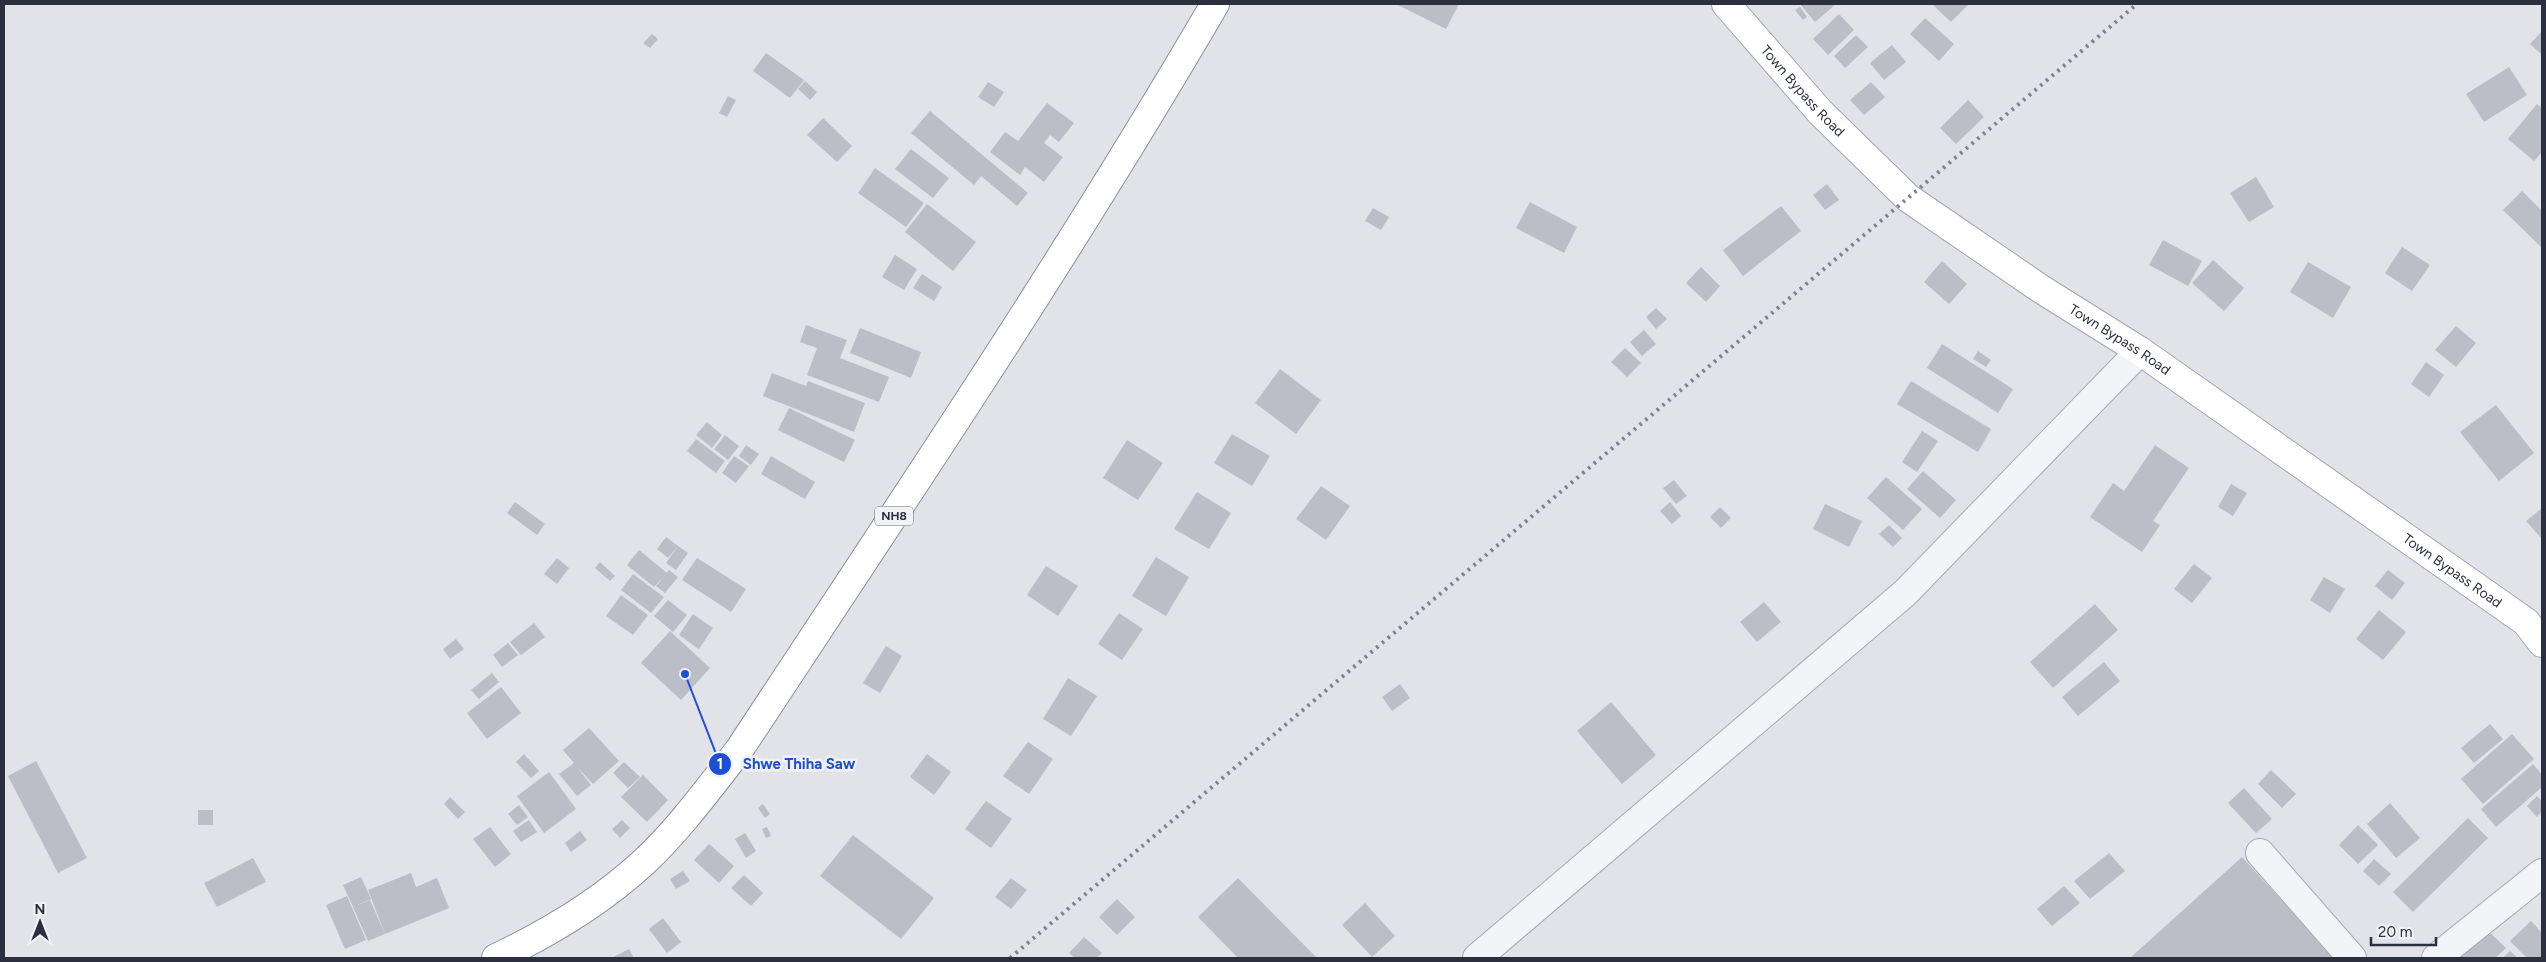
<svg xmlns="http://www.w3.org/2000/svg" width="2546" height="962" viewBox="0 0 2546 962" font-family="Figtree,sans-serif">
  <rect width="100%" height="100%" fill="#e1e3e8"/>
  <g fill="#bcbec7">
    <path d="M1396,4H1459L1446,29Z"/>
    <path d="M1800,4H1836L1815,22Z"/>
    <path d="M1932,4H1969L1951,22Z"/>
    <path d="M1800,7L1807,17L1803,20L1795,10Z"/>
    <path d="M1839,14L1854,30L1828,55L1813,39Z"/>
    <path d="M1925,18L1954,44L1939,61L1910,34Z"/>
    <path d="M2542,31V55L2530,44Z"/>
    <path d="M652,34L658,39L650,48L643,43Z"/>
    <path d="M1856,35L1868,47L1845,68L1834,56Z"/>
    <path d="M1892,45L1906,62L1884,80L1870,63Z"/>
    <path d="M766,53L804,80L790,98L753,71Z"/>
    <path d="M2509,67L2527,95L2484,122L2466,94Z"/>
    <path d="M805,81L817,92L810,100L798,89Z"/>
    <path d="M988,82L1004,92L994,107L978,97Z"/>
    <path d="M1871,82L1885,97L1864,115L1850,100Z"/>
    <path d="M728,96L736,100L727,117L719,113Z"/>
    <path d="M1968,100L1984,117L1956,144L1940,128Z"/>
    <path d="M1047,103L1074,123L1059,142L1050,135L1044,143L1063,157L1044,182L1025,167L1020,175L990,152L1005,132L1018,141Z"/>
    <path d="M2537,104L2542,108V152L2534,161L2508,139Z"/>
    <path d="M930,111L1028,193L1017,206L981,176L974,185L911,133Z"/>
    <path d="M823,118L852,146L837,162L807,135Z"/>
    <path d="M911,149L949,178L933,198L895,169Z"/>
    <path d="M875,168L924,203L906,227L858,193Z"/>
    <path d="M2256,177L2274,207L2249,222L2230,193Z"/>
    <path d="M1827,184L1839,200L1825,210L1813,195Z"/>
    <path d="M2522,191L2542,211V248L2503,210Z"/>
    <path d="M1530,202L1577,227L1564,253L1516,228Z"/>
    <path d="M927,204L976,242L953,271L905,232Z"/>
    <path d="M1781,206L1801,231L1743,276L1723,250Z"/>
    <path d="M1373,208L1389,217L1381,230L1365,221Z"/>
    <path d="M2163,240L2202,261L2188,286L2149,265Z"/>
    <path d="M2402,247L2430,265L2412,291L2385,273Z"/>
    <path d="M895,255L917,269L904,290L882,277Z"/>
    <path d="M2213,260L2244,288L2224,311L2192,283Z"/>
    <path d="M1942,261L1967,284L1949,304L1924,282Z"/>
    <path d="M2308,262L2351,287L2333,318L2290,292Z"/>
    <path d="M1701,267L1720,286L1706,302L1686,283Z"/>
    <path d="M922,274L942,287L934,301L913,288Z"/>
    <path d="M1656,308L1667,319L1656,329L1646,317Z"/>
    <path d="M806,325L847,340L840,358L889,377L879,402L807,375L817,348L800,342Z"/>
    <path d="M2456,326L2476,343L2456,367L2435,350Z"/>
    <path d="M860,328L921,352L911,378L850,353Z"/>
    <path d="M1644,330L1656,344L1642,356L1630,342Z"/>
    <path d="M1942,344L2013,389L1998,413L1927,368Z"/>
    <path d="M1625,348L1641,363L1627,377L1611,362Z"/>
    <path d="M1978,351L1991,360L1986,367L1973,359Z"/>
    <path d="M2426,362L2444,375L2429,397L2411,384Z"/>
    <path d="M1280,369L1321,400L1296,434L1255,403Z"/>
    <path d="M772,373L806,386L808,381L865,403L854,432L763,396Z"/>
    <path d="M1911,381L1991,429L1978,452L1897,404Z"/>
    <path d="M2496,405L2534,453L2499,481L2460,432Z"/>
    <path d="M789,408L855,440L844,462L778,430Z"/>
    <path d="M707,422L722,435L712,448L696,435Z"/>
    <path d="M1922,431L1938,441L1917,472L1902,462Z"/>
    <path d="M1232,434L1270,456L1252,486L1214,463Z"/>
    <path d="M725,435L739,446L728,460L714,449Z"/>
    <path d="M696,439L725,461L716,473L687,451Z"/>
    <path d="M1127,440L1163,463L1138,500L1103,478Z"/>
    <path d="M746,445L759,454L751,465L739,456Z"/>
    <path d="M2155,445L2189,468L2153,521L2160,525L2142,552L2090,517L2113,483L2124,491Z"/>
    <path d="M734,456L749,466L736,483L722,473Z"/>
    <path d="M771,456L815,482L805,499L761,474Z"/>
    <path d="M1923,471L1956,500L1940,518L1907,489Z"/>
    <path d="M1886,477L1922,509L1903,530L1867,498Z"/>
    <path d="M1674,480L1687,496L1676,504L1663,488Z"/>
    <path d="M2231,484L2247,493L2233,516L2218,507Z"/>
    <path d="M1321,486L1350,506L1326,540L1296,519Z"/>
    <path d="M1197,492L1231,513L1209,549L1174,529Z"/>
    <path d="M515,502L545,524L537,535L507,513Z"/>
    <path d="M1670,502L1681,516L1672,524L1660,511Z"/>
    <path d="M1825,504L1862,521L1849,547L1813,529Z"/>
    <path d="M1720,507L1731,518L1721,528L1710,517Z"/>
    <path d="M2542,508V539L2526,521Z"/>
    <path d="M1889,525L1902,538L1893,547L1879,534Z"/>
    <path d="M666,537L678,546L668,558L657,549Z"/>
    <path d="M678,546L688,553L676,570L666,563Z"/>
    <path d="M639,550L667,573L654,587L627,565Z"/>
    <path d="M1156,557L1189,577L1166,616L1132,596Z"/>
    <path d="M557,558L569,568L557,584L544,574Z"/>
    <path d="M697,558L746,589L731,612L682,580Z"/>
    <path d="M600,562L615,576L610,581L595,568Z"/>
    <path d="M2194,564L2212,578L2192,603L2174,589Z"/>
    <path d="M1046,566L1078,586L1058,616L1027,595Z"/>
    <path d="M669,570L678,577L665,593L656,586Z"/>
    <path d="M2388,570L2405,583L2392,600L2375,586Z"/>
    <path d="M633,574L664,597L651,613L621,590Z"/>
    <path d="M2324,577L2345,589L2330,613L2310,600Z"/>
    <path d="M621,595L648,615L633,635L606,616Z"/>
    <path d="M668,600L687,615L673,632L654,616Z"/>
    <path d="M1764,602L1781,622L1757,642L1740,622Z"/>
    <path d="M2095,604L2118,630L2053,688L2030,662Z"/>
    <path d="M2379,610L2406,632L2383,660L2356,639Z"/>
    <path d="M1119,613L1143,629L1122,660L1098,644Z"/>
    <path d="M693,614L713,628L699,649L679,635Z"/>
    <path d="M534,623L545,637L521,655L510,642Z"/>
    <path d="M670,631L710,668L681,700L641,663Z"/>
    <path d="M456,639L464,649L450,659L443,649Z"/>
    <path d="M508,643L518,655L502,667L493,655Z"/>
    <path d="M886,646L902,656L880,693L863,683Z"/>
    <path d="M2104,662L2120,681L2078,716L2062,697Z"/>
    <path d="M492,673L499,682L479,699L471,690Z"/>
    <path d="M1068,678L1097,696L1071,736L1043,719Z"/>
    <path d="M1400,684L1410,698L1392,711L1382,697Z"/>
    <path d="M501,687L521,713L487,739L467,713Z"/>
    <path d="M1611,702L1656,755L1622,784L1577,731Z"/>
    <path d="M2490,724L2503,739L2474,763L2461,748Z"/>
    <path d="M589,728L619,761L593,784L577,767L591,785L577,796L559,774L574,763L563,750Z"/>
    <path d="M2512,734L2534,759L2483,804L2461,779Z"/>
    <path d="M1028,742L1053,759L1029,794L1003,776Z"/>
    <path d="M524,754L539,771L531,778L516,762Z"/>
    <path d="M927,754L951,772L934,795L910,777Z"/>
    <path d="M36,761L87,858L58,873L8,776Z"/>
    <path d="M624,762L640,777L628,788L613,773Z"/>
    <path d="M2533,764L2542,775V787L2496,827L2481,809Z"/>
    <path d="M2271,770L2296,794L2282,808L2258,784Z"/>
    <path d="M549,772L576,809L544,833L517,796Z"/>
    <path d="M643,775L668,800L647,822L621,797Z"/>
    <path d="M2244,788L2272,819L2256,833L2228,803Z"/>
    <path d="M2537,796L2542,801V811L2537,817L2527,806Z"/>
    <path d="M450,797L465,812L458,819L444,804Z"/>
    <path d="M986,801L1012,819L991,848L965,829Z"/>
    <path d="M2390,803L2420,838L2396,858L2367,824Z"/>
    <path d="M763,804L770,814L765,818L758,808Z"/>
    <path d="M519,805L528,817L517,825L508,814Z"/>
    <rect x="198" y="810" width="15" height="15"/>
    <path d="M2468,818L2488,838L2413,912L2393,892Z"/>
    <path d="M529,820L537,832L521,842L513,831Z"/>
    <path d="M622,820L630,828L620,838L612,829Z"/>
    <path d="M2358,825L2378,845L2358,864L2339,845Z"/>
    <path d="M490,827L511,854L495,867L473,839Z"/>
    <path d="M767,827L771,836L766,838L762,829Z"/>
    <path d="M580,831L587,840L571,852L565,843Z"/>
    <path d="M745,833L756,851L746,858L735,839Z"/>
    <path d="M853,835L934,898L901,939L820,876Z"/>
    <path d="M709,844L734,866L719,883L694,860Z"/>
    <path d="M2109,853L2125,871L2090,899L2074,881Z"/>
    <path d="M2242,857L2334,958H2130Z"/>
    <path d="M253,858L266,882L217,907L204,883Z"/>
    <path d="M2374,859L2391,874L2379,886L2363,871Z"/>
    <path d="M683,871L690,881L676,889L670,879Z"/>
    <path d="M411,873L416,887L437,878L449,908L385,934L368,890Z"/>
    <path d="M744,875L763,893L751,906L731,888Z"/>
    <path d="M361,877L371,899L353,907L343,885Z"/>
    <path d="M1011,878L1027,890L1011,909L995,897Z"/>
    <path d="M1238,878L1317,958H1238L1198,917Z"/>
    <path d="M2064,886L2080,903L2052,926L2037,909Z"/>
    <path d="M347,896L366,940L345,949L326,905Z"/>
    <path d="M1117,899L1135,917L1117,935L1099,917Z"/>
    <path d="M370,900L385,934L368,941L353,907Z"/>
    <path d="M1365,903L1395,936L1372,957L1342,925Z"/>
    <path d="M663,918L681,942L667,953L649,929Z"/>
    <path d="M2531,921L2542,933V958H2527L2510,941Z"/>
    <path d="M2487,930L2506,948L2495,958H2458Z"/>
    <path d="M1084,937L1102,953L1096,958H1075L1069,953Z"/>
    <path d="M629,949L634,958H611Z"/>
    <path d="M2510,951L2518,958H2503Z"/>
  </g>
  <g fill="none" stroke-linecap="round" stroke-linejoin="round">
    <defs>
      <g id="minor">
        <path d="M2260,853L2352,958"/>
        <path d="M1477,958L1905,593L2140,351"/>
        <path d="M2436,958L2542,873"/>
      </g>
      <g id="major">
        <path id="s1" d="M1726,4L1820,112L1908,198L2041,289L2140,351L2526,622L2542,643"/>
      </g>
      <path id="highway" d="M496,958C549,933 602,901 645,861C680,828 709,788 739,750C901,504 1066,259 1215,4"/>
    </defs>
    <use href="#minor" stroke="#a7a9b2" stroke-width="30"/>
    <use href="#major" stroke="#a2a6b2" stroke-width="30"/>
    <use href="#highway" stroke="#8a8f9d" stroke-width="30"/>
    <use href="#minor" stroke="#f3f4f7" stroke-width="28"/>
    <use href="#major" stroke="#fff" stroke-width="28"/>
    <use href="#highway" stroke="#fff" stroke-width="28"/>
    <path stroke="#7c8190" stroke-width="4" stroke-dasharray="2.5 5" stroke-linecap="butt" d="M1010,958L2137,4"/>
  </g>
  <g text-anchor="middle" dominant-baseline="central" stroke-width="5" stroke-linejoin="round" paint-order="stroke">
    <rect fill="#f0f2f6" stroke="#666a75" stroke-width="1" x="875" y="506.5" width="38" height="19" rx="4"/>
    <g font-size="12" font-weight="bold" fill="#2b2f3e">
      <text x="894" y="516">NH8</text>
    </g>
    <g font-size="14" fill="#2b2f3e" stroke="#f0f2f6">
      <text stroke="none"><textPath href="#s1" startOffset="116">Town Bypass Road</textPath></text>
      <text stroke="none"><textPath href="#s1" startOffset="521">Town Bypass Road</textPath></text>
      <text stroke="none"><textPath href="#s1" startOffset="926">Town Bypass Road</textPath></text>
    </g>
  </g>
  <path fill="none" stroke="#1d4ed8" stroke-width="2" d="M685 674L720 764"/>
  <g fill="#1d4ed8" stroke="#f0f2f6" stroke-width="2">
    <circle cx="685" cy="674" r="5"/>
    <circle cx="720" cy="764" r="12"/>
  </g>
  <g font-size="15" text-anchor="middle" font-weight="bold" fill="#fff">
    <text x="720" y="769">1</text>
  </g>
  <g font-size="15" text-anchor="middle" font-weight="bold" fill="#1d4ed8" stroke="#f0f2f6" stroke-width="5" stroke-linejoin="round" paint-order="stroke">
    <text x="799" y="769">Shwe Thiha Saw</text>
  </g>
  <rect width="2546" height="962" fill="none" stroke="#2b2f3e" stroke-width="10"/>
  <g transform="translate(40 922)" stroke="#f0f2f6" stroke-width="4" paint-order="stroke">
  <path d="M0-4L9 19L0 12L-9 19Z" fill="#2b2f3e"/>
  <text y="-8" font-size="14" font-weight="bold" text-anchor="middle" fill="#2b2f3e">N</text>
  </g>
  <path d="M2371 937v8h65v-8" fill="none" stroke="#2b2f3e" stroke-width="2.5"/>
  <text x="2378" y="937" font-size="15" fill="#2b2f3e" stroke="#f0f2f6" stroke-width="4" paint-order="stroke">20 m</text>
</svg>
